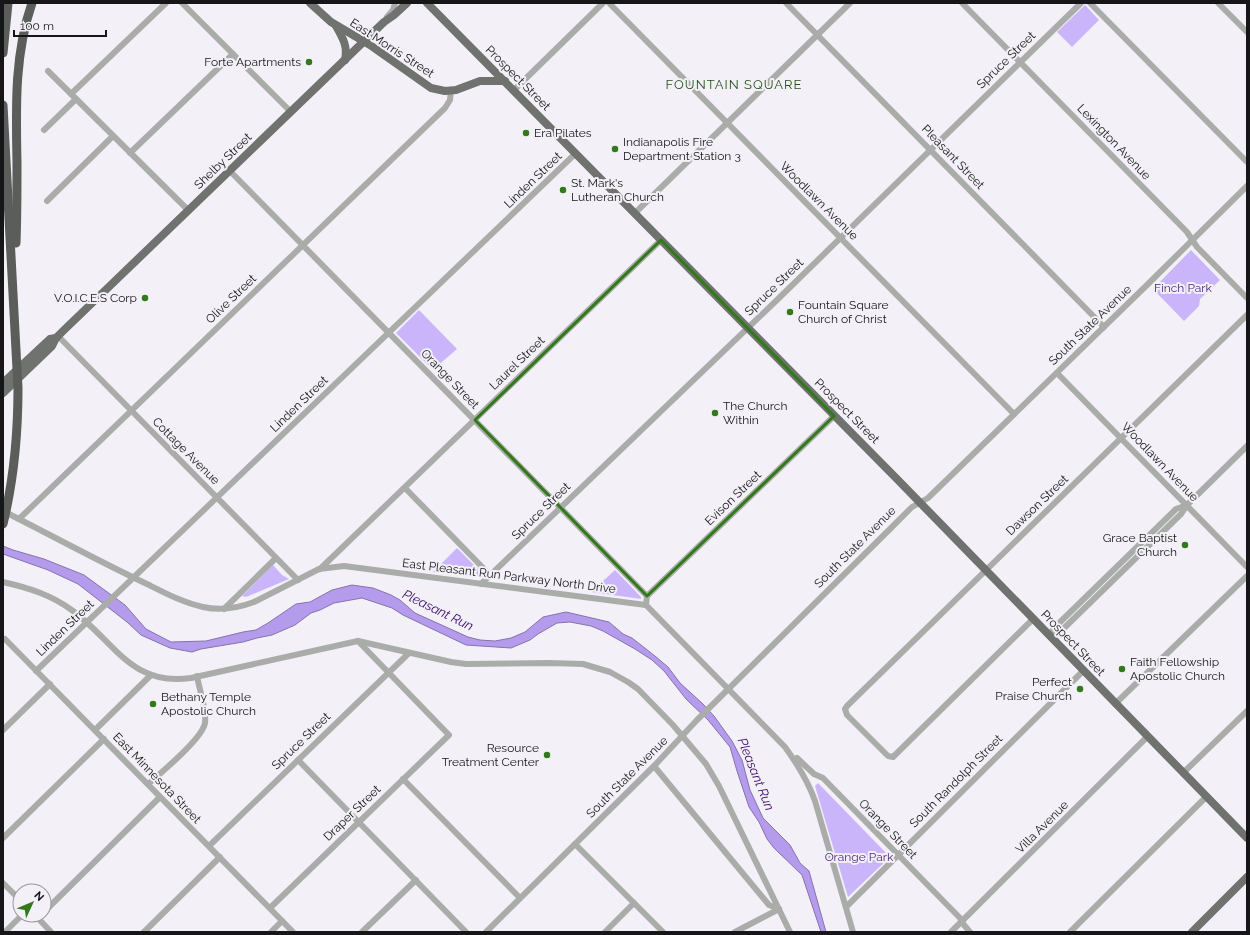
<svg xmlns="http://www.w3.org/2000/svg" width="1250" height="935" viewBox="0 0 1250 935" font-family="Raleway,sans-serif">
  <rect width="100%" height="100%" fill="#f3f1f7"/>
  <g fill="#cab5fb">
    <path d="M1085,5L1099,20L1072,47L1057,32Z"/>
    <path d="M1191,250L1220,280L1200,299L1199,306L1184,321L1153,289Z"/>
    <path d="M419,310L457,349L435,368L432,369L396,333Z"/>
    <path d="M457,548L482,573L481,576L433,572Z"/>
    <path d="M273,565L282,575L289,579L246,597L242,596Z"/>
    <path d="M615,570L641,597V599L591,592Z"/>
    <path d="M818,783L890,857L848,897L815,786Z"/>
  </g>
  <path fill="#b49bec" stroke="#8573ac" d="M3,546L13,550L44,559L84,575L125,605L146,629L171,642L206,641L243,632L256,630L268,623L296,604L310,602L332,590L352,585L373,588L391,595L400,600L415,613L468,637L480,640L495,641L511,638L525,632L543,617L566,612L609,622L623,634L632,638L655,656L668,667L680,683L703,704L714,716L732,741L742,760L750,790L763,818L790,845L800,863L809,871L826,932H821L802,875L774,848L767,839L759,822L749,807L737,771L730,747L708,720L686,699L664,671L652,660L635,649L603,631L591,626L570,622L557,623L538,634L530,640L511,648L466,645L403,615L392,608L362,598L334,603L320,610L311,613L295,625L272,635L257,638L243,642L201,649L192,652L170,648L141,635L127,622L78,584L48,570L3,554Z"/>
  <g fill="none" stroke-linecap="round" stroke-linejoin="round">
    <g stroke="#aaacaa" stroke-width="6">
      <path d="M182,3L291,112"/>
      <path d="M609,3L1014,414"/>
      <path d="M786,3L1104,327"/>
      <path d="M962,3L1187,232L1197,247L1247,298"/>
      <path d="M1090,3L1247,162"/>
      <path d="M1218,3L1247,32"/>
      <path d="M387,17L393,10L395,3"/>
      <path d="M48,71L189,211"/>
      <path d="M514,90L603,3"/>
      <path d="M71,94L166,3"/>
      <path d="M44,130L76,99"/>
      <path d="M130,153L233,54"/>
      <path d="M230,171L647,596L646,605"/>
      <path d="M47,201L113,136"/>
      <path d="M635,213L850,3"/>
      <path d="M58,336L298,580"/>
      <path d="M1057,373L1247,567"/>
      <path d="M405,488L490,575"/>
      <path d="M3,511C51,535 98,561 147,584C165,593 184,603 203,607C220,611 238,608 254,602L319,569L344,566L646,605L785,747C798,765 808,781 815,801L853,932"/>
      <path d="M19,519L445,108L450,100L451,90"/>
      <path d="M320,569L661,240"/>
      <path d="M3,582C29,588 52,595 73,611C114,641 131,687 191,678L358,641L451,662L466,664L550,663L583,664L610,672L628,682L638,689L673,725L706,764L719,786L790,932"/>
      <path d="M481,584L779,298L1081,3"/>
      <path d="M647,596L834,416"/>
      <path d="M224,609L276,558"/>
      <path d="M1033,619L893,757L888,756L847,715L845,709L847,706L1247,315"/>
      <path d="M1050,637L1058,634L1181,514L1187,505L1247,446"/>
      <path d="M1050,637L1053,629L1176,509L1187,505"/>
      <path d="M5,639L293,932"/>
      <path d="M36,671L576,153"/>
      <path d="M1115,704L1247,576"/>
      <path d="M3,730L50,684"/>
      <path d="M95,730L151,675"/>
      <path d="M797,758L814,774L823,778L960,918L964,925L970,932"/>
      <path d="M298,760L466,932"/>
      <path d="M654,766L769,905L779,909"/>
      <path d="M1183,773L1247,711"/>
      <path d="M403,779L520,898"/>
      <path d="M148,784C161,773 203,738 205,723C207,710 199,689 197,676"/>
      <path d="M3,838L104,739"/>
      <path d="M575,844L663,932"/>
      <path d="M209,846L409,653"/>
      <path d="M3,883L20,900"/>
      <path d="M846,907L1083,671"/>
      <path d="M270,908L449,735L358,641"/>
      <path d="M44,912L160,797"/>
      <path d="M35,915L51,932"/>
      <path d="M5,932L22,915"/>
      <path d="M144,932L220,857"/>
      <path d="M271,932L282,921"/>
      <path d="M362,932L416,880"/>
      <path d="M486,932L654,766L697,720L890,529L912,507L928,498L1149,283L1247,186"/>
      <path d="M605,932L634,903"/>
      <path d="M735,932L779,909"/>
      <path d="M951,932L1147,737"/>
      <path d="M1070,932L1206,797"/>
    </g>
    <g stroke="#6f726e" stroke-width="8">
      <path d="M310,3L331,22L370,45L431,88L445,91L456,90L480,81H505"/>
      <path d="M427,3L896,478L1247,838"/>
      <path d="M336,26C343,38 348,47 345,60"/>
      <path d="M3,383L50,339L56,338L63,331L384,22L394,15L407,3"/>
      <path d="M3,393L52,346L56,338"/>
      <path d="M1192,932L1247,877"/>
    </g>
    <g stroke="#5a5d59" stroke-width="9">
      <path d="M3,53L8,3"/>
      <path d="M3,105L18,388C18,434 14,479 3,524"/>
      <path d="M16,243C17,216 17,190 17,163C16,109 14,55 32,3"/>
    </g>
  </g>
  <path fill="none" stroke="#32791c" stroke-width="3" stroke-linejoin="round" d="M661,240L834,416L647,596L475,420Z"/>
  <g fill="#32791c" stroke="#f3f1f7" stroke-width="1.5">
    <circle cx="309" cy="62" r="4"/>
    <circle cx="526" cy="133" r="4"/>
    <circle cx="615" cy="149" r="4"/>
    <circle cx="563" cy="190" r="4"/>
    <circle cx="145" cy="298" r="4"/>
    <circle cx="790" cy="312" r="4"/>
    <circle cx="715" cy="413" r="4"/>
    <circle cx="1185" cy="545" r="4"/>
    <circle cx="1122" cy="669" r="4"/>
    <circle cx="1080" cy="689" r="4"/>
    <circle cx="153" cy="704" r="4"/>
    <circle cx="547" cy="755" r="4"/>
  </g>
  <g text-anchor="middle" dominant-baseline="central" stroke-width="4" stroke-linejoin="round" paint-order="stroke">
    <g font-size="12" fill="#161517" stroke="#f3f1f7">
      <text transform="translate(392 48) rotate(33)">East Morris Street</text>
      <text transform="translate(1006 60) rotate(-44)">Spruce Street</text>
      <text transform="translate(518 78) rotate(45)">Prospect Street</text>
      <text transform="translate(1114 142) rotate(46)">Lexington Avenue</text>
      <text transform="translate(953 157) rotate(46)">Pleasant Street</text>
      <text transform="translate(223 161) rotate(-44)">Shelby Street</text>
      <text transform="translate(533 180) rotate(-44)">Linden Street</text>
      <text transform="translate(819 201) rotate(45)">Woodlawn Avenue</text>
      <text transform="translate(774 287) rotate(-44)">Spruce Street</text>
      <text transform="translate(231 299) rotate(-44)">Olive Street</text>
      <text transform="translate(1090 325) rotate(-44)">South State Avenue</text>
      <text transform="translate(517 363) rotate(-44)">Laurel Street</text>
      <text transform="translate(450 379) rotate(46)">Orange Street</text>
      <text transform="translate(299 404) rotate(-44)">Linden Street</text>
      <text transform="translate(847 411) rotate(45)">Prospect Street</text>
      <text transform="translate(186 451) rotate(45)">Cottage Avenue</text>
      <text transform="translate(1160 462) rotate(46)">Woodlawn Avenue</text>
      <text transform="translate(733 498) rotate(-44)">Evison Street</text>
      <text transform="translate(1037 505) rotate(-44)">Dawson Street</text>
      <text transform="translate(541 511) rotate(-44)">Spruce Street</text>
      <text transform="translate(855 547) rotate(-45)">South State Avenue</text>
      <text transform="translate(509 576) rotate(7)">East Pleasant Run Parkway North Drive</text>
      <text transform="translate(65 628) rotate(-44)">Linden Street</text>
      <text transform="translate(1073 643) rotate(46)">Prospect Street</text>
      <text transform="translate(301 741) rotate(-44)">Spruce Street</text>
      <text transform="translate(627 777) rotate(-45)">South State Avenue</text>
      <text transform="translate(157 778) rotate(46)">East Minnesota Street</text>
      <text transform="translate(956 781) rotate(-45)">South Randolph Street</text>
      <text transform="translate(352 813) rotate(-44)">Draper Street</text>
      <text transform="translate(1042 827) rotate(-45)">Villa Avenue</text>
      <text transform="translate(888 829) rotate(46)">Orange Street</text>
    </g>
    <g font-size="12" fill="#161517" stroke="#f3f1f7" text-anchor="start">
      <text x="301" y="62" text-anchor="end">Forte Apartments</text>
      <text x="534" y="133">Era Pilates</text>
      <text x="623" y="142">Indianapolis Fire<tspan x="623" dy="14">Department Station 3</tspan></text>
      <text x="571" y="183">St. Mark's<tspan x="571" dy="14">Lutheran Church</tspan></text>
      <text x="137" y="298" text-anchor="end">V.O.I.C.E.S Corp</text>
      <text x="798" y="305">Fountain Square<tspan x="798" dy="14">Church of Christ</tspan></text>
      <text x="723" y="406">The Church<tspan x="723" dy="14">Within</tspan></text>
      <text x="1177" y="538" text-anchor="end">Grace Baptist<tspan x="1177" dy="14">Church</tspan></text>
      <text x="1130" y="662">Faith Fellowship<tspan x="1130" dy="14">Apostolic Church</tspan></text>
      <text x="1072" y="682" text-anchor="end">Perfect<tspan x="1072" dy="14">Praise Church</tspan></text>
      <text x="161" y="697">Bethany Temple<tspan x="161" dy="14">Apostolic Church</tspan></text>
      <text x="539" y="748" text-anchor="end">Resource<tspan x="539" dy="14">Treatment Center</tspan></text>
    </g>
    <g font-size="12" fill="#4c2682" stroke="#f3f1f7">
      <text x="1183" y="288">Finch Park</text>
      <text x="859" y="857">Orange Park</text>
    </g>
    <g font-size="13" letter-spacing="1" fill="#255118" stroke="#f3f1f7">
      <text x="734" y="84">FOUNTAIN SQUARE</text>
    </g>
    <g font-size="13" font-style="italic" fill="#370768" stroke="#f3f1f7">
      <text transform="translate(438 610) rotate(26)">Pleasant Run</text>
      <text transform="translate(756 774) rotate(68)">Pleasant Run</text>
    </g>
  </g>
  <rect width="1250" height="935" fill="none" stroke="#161517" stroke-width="8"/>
  <g transform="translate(32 903) rotate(46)"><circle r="19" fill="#f3f1f7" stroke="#9b999d"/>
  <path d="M0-3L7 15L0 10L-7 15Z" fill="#32791c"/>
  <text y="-6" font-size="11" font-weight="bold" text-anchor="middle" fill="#161517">N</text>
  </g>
  <path d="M14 30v6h92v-6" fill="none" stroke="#161517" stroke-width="2"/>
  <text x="20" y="30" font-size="12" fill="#161517" stroke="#f3f1f7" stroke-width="3" paint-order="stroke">100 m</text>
</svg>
